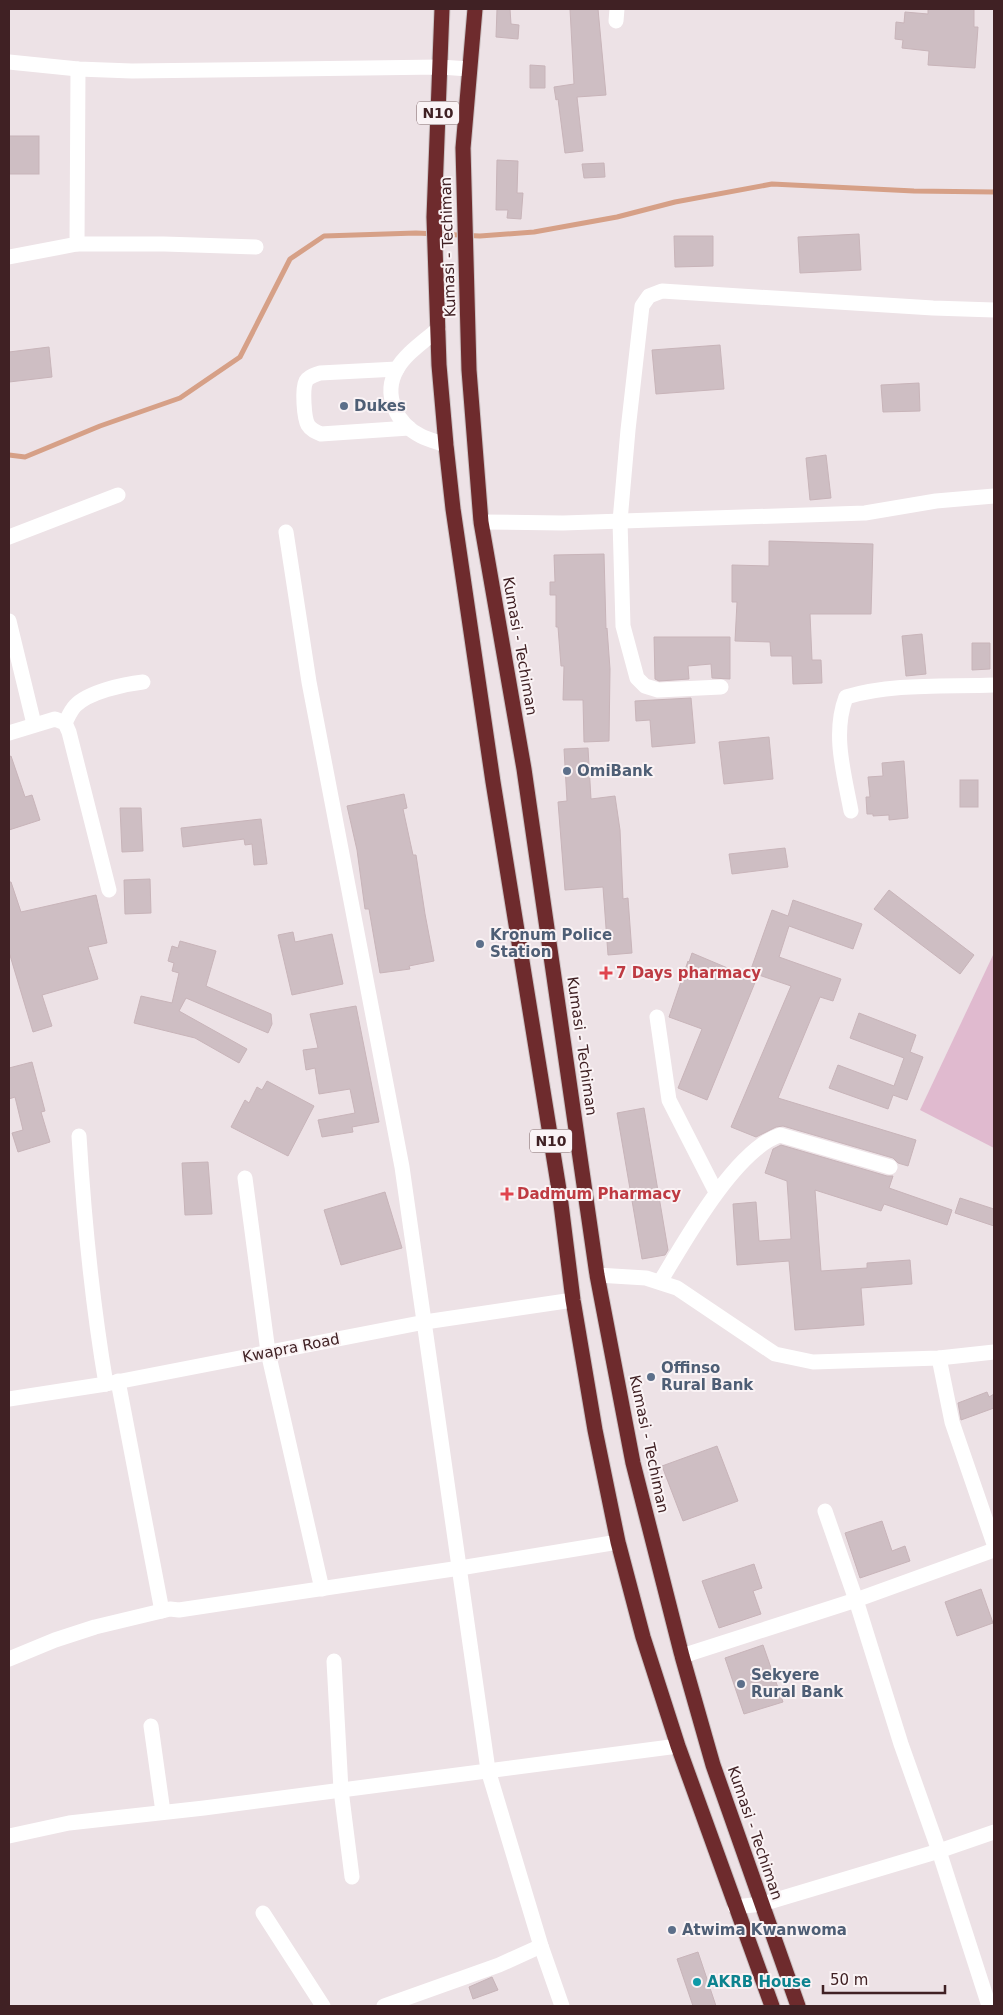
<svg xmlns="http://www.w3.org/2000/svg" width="1003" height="2015" viewBox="0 0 1003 2015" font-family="'DejaVu Sans',sans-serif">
  <rect width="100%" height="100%" fill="#ede2e6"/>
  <path fill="#e0bacf" d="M994,953V1148L920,1110Z"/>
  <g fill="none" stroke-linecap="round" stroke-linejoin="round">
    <path stroke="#d6a087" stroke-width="5" d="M9,455L25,457L100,426L180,398L240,357L290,259L324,236L416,233L480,236L534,232L617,217L675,202L772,184L914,191L994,192"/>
  </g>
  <g fill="#cebec3" stroke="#c8b4b9">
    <path d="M497,9H510L511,24L519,25L518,39L496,37Z"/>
    <path d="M570,9H598L606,95L577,97L583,151L565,153L558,99L556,100L554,87L574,84Z"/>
    <path d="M928,9H974V27H978L975,68L928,65L929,51L902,48L903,40L895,39L896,22L904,23L905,12L928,14Z"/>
    <path d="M530,65L545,66V88H530Z"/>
    <rect x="9" y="136" width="30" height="38"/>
    <path d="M497,160L518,161L517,193H523L521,219L507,218L508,210H496Z"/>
    <path d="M604,163L605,177L584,178L582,164Z"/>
    <path d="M859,234L861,270L800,273L798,237Z"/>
    <path d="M674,236H713V266L675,267Z"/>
    <path d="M720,345L724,389L656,394L652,350Z"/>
    <path d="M49,347L52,377L9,382V352Z"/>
    <path d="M919,383L920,411L883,412L881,385Z"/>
    <path d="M826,455L831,498L810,500L806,458Z"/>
    <path d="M769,541L873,544L871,614H810L812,660H821L822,683L793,684L792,656H771L770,642L735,641L737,602H732V565L769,566Z"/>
    <path d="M604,554L606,629L607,628L610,669L609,741L584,742L583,700H563L564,666H561L558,627H556V595H550V582H555L554,555Z"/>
    <path d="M922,634L926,674L906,676L902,636Z"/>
    <path d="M654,637H730V679L712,678L711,664L688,666L689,679L659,681L655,679Z"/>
    <path d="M972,643H990V669L972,670Z"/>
    <path d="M691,698L695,743L652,747L650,720L636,721L635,701Z"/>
    <path d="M769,737L773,779L724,784L719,742Z"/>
    <path d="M588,748L591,799L615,796L620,830L623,899L628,898L632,953L608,955L603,887L565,890L558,802L567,801L564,749Z"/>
    <path d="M11,756L25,797L32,795L40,820L9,830V757Z"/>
    <path d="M904,761L908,818L889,820V815L873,816V814H867L866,797H870L868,777L883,776L882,763Z"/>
    <rect x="960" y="780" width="18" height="27"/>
    <path d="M404,794L407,808L403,809L413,855H416L425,914L434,961L409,966L410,969L380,973L369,909H365L357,850L347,806Z"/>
    <path d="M120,808H141L143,851L122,852Z"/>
    <path d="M261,819L267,864L254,865L252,844L245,845L244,839L183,847L181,828Z"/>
    <path d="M785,848L788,867L732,874L729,854Z"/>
    <path d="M150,879L151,913L125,914L124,880Z"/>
    <path d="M9,882H11L21,912L96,895L107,943L88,947L98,979L42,995L52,1026L33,1032L9,952Z"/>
    <path d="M889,890L974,955L960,974L874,909Z"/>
    <path d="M793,900L862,924L853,949L789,926L779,957L841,979L833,1001L820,997L778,1098L916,1140L908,1166L898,1163L893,1158L783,1126L776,1127L756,1137L731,1127L791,986L750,972L772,910L788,916Z"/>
    <path d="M293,932L295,942L332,934L343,984L292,995L278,935Z"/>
    <path d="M180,941L216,951L206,986L271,1014L272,1024L268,1033L186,998L179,1011L247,1049L239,1063L195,1038L134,1023L141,996L172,1003L179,973L172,971L174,963L168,961L172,946L178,948Z"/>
    <path d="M692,953L756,980L707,1100L678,1088L702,1029L669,1017L688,961L689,962Z"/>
    <path d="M356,1006L379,1122L352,1127L353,1132L322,1137L318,1120L355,1113L350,1089L319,1094L315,1068L306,1070L303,1050L318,1048L310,1014Z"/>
    <path d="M859,1013L916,1035L910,1052L923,1057L907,1100L893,1095L888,1109L829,1088L838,1065L894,1086L904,1058L850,1038Z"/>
    <path d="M32,1062L45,1111L41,1112L50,1142L18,1152L12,1133L23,1130L15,1097L9,1099V1068Z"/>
    <path d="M267,1081L314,1106L288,1156L231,1127L245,1100L249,1103L257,1087L262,1090Z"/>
    <path d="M644,1108L668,1250L665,1255L642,1259L617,1113Z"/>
    <path d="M781,1145L887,1176H893L889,1188L952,1210L947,1225L884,1204L881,1211L815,1190L821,1271L867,1268V1263L910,1260L912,1284L861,1288L864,1325L795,1330L789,1261L737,1265L733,1204L756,1202L759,1241L791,1239L787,1181L765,1173L773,1149Z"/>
    <path d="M208,1162L212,1214L185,1215L182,1163Z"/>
    <path d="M385,1192L402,1248L341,1265L324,1210Z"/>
    <path d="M960,1198L994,1209V1226L955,1213Z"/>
    <path d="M987,1392L989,1397L994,1394V1408L961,1420L958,1403Z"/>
    <path d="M717,1446L738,1501L683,1521L662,1466Z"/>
    <path d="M882,1521L892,1551L905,1546L910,1561L860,1578L845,1533Z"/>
    <path d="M754,1564L762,1588L753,1591L761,1614L719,1628L702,1581Z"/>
    <path d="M981,1589L993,1623L957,1636L945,1602Z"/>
    <path d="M763,1645L783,1702L744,1714L725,1658Z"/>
    <path d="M698,1952L716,2006H693L677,1959Z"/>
    <path d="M492,1977L498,1990L473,1999L469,1987Z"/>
  </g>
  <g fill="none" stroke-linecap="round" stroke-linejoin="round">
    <defs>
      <g id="highway">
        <path d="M442,9L434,217L439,365L446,445L453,509L493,782L560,1196L573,1300L595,1430L618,1542L643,1637L678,1746L772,2006"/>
        <path d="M475,9L463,148L469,370L481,522L524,769L597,1275L633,1463L682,1656L713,1765L798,2006"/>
      </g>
    </defs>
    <use href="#highway" stroke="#cac1c2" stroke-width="17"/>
    <g stroke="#fff" stroke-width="15">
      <path d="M616,21L617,9"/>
      <path d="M9,62L78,69L132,71L440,67L469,69"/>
      <path d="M77,244H164L256,247"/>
      <path d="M9,257L77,244L78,69"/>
      <path d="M438,329C425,341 406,353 397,369C382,395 397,424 421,436C429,440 438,442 446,445"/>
      <path d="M397,369L320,373C315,375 309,376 306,381C302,389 304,418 308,425C311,430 316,432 321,434L409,428"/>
      <path d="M481,522L563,523L865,513L936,501L994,496"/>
      <path d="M286,532L309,682L402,1167L488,1770L541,1946L562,2006"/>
      <path d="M9,537L118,495"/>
      <path d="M9,621L34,724"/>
      <path d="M721,687L658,690L645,686L637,678L623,626L620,521L628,430L642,306L649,296L662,291L933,308L994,310"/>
      <path d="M65,723C68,717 71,710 75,706C88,692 124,684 143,682"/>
      <path d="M9,733L55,719L65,723L69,732L109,890"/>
      <path d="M851,811C844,773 832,734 846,697C893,683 946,687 994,685"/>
      <path d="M657,1017L669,1100L716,1192"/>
      <path d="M79,1136C84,1219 92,1302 106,1384"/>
      <path d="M245,1178L268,1352L322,1589"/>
      <path d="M597,1275L646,1278L677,1288L775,1354L813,1362L939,1358L994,1352"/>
      <path d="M660,1282C684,1242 735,1150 780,1135L890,1167"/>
      <path d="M939,1358L952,1422L994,1544"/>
      <path d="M118,1381L162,1611"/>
      <path d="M9,1399L106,1384L425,1322L573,1300"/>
      <path d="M825,1511L856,1600L901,1744L939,1851L989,2006"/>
      <path d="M682,1656L856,1600L994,1550"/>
      <path d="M9,1659L55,1640L95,1627L170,1609L179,1610L460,1568L618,1542"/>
      <path d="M334,1661L341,1790L352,1877"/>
      <path d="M151,1726L163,1812"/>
      <path d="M9,1836L69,1823L204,1808L678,1746"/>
      <path d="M735,1907L762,1904L939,1851L994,1832"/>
      <path d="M263,1913L323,2006"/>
      <path d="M384,2006L499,1965L541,1946"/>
    </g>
    <use href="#highway" stroke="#6e2b2d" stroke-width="15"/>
  </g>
  <g fill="#5c6f8a" stroke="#faf3f5" stroke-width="2">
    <circle cx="344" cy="406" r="5"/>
    <circle cx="567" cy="771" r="5"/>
    <circle cx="480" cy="944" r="5"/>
    <circle cx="651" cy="1377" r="5"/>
    <circle cx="741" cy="1684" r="5"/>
    <circle cx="672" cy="1930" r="5"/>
  </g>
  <g fill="#e0444e" stroke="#faf3f5" stroke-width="2">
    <path d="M603.5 965.5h5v5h5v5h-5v5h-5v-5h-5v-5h5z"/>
    <path d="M504.5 1186.5h5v5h5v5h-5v5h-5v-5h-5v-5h5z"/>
  </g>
  <circle fill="#0f9aa8" stroke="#faf3f5" stroke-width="2" cx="697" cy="1982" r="5"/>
  <g text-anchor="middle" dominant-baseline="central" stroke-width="4" stroke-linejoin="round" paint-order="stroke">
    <g fill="#faf3f5" stroke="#786063" stroke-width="1">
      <rect x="417" y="101.5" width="42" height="23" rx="4"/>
      <rect x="530" y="1129.5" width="42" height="23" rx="4"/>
    </g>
    <g font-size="14" font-weight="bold" fill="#402124">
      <text x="438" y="113">N10</text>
      <text x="551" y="1141">N10</text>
    </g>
    <g font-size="15" fill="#402124" stroke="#faf3f5">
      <text transform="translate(448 247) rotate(-92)">Kumasi - Techiman</text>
      <text transform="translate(520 646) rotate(80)">Kumasi - Techiman</text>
      <text transform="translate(582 1046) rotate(82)">Kumasi - Techiman</text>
      <text transform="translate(291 1348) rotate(-11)">Kwapra Road</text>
      <text transform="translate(649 1444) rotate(78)">Kumasi - Techiman</text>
      <text transform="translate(755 1833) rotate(71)">Kumasi - Techiman</text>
    </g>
    <g font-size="15" font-weight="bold" fill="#4e5e75" stroke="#faf3f5" text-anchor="start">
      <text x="354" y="406">Dukes</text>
      <text x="577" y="771">OmiBank</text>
      <text x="490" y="935">Kronum Police<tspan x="490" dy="17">Station</tspan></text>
      <text x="661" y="1368">Offinso<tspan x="661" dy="17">Rural Bank</tspan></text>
      <text x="751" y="1675">Sekyere<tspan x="751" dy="17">Rural Bank</tspan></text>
      <text x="682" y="1930">Atwima Kwanwoma</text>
    </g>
    <g font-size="15" font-weight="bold" fill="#be3a42" stroke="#faf3f5" text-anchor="start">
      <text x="616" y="973">7 Days pharmacy</text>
      <text x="517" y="1194">Dadmum Pharmacy</text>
    </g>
    <g font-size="15" font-weight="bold" fill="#0d838f" stroke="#faf3f5" text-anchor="start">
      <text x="707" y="1982">AKRB House</text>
    </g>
  </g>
  <rect width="1003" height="2015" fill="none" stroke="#402124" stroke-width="20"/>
  <path d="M823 1985v8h122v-8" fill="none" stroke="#402124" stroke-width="2.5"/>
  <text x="830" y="1985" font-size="15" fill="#402124" stroke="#faf3f5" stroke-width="4" paint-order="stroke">50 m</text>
</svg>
